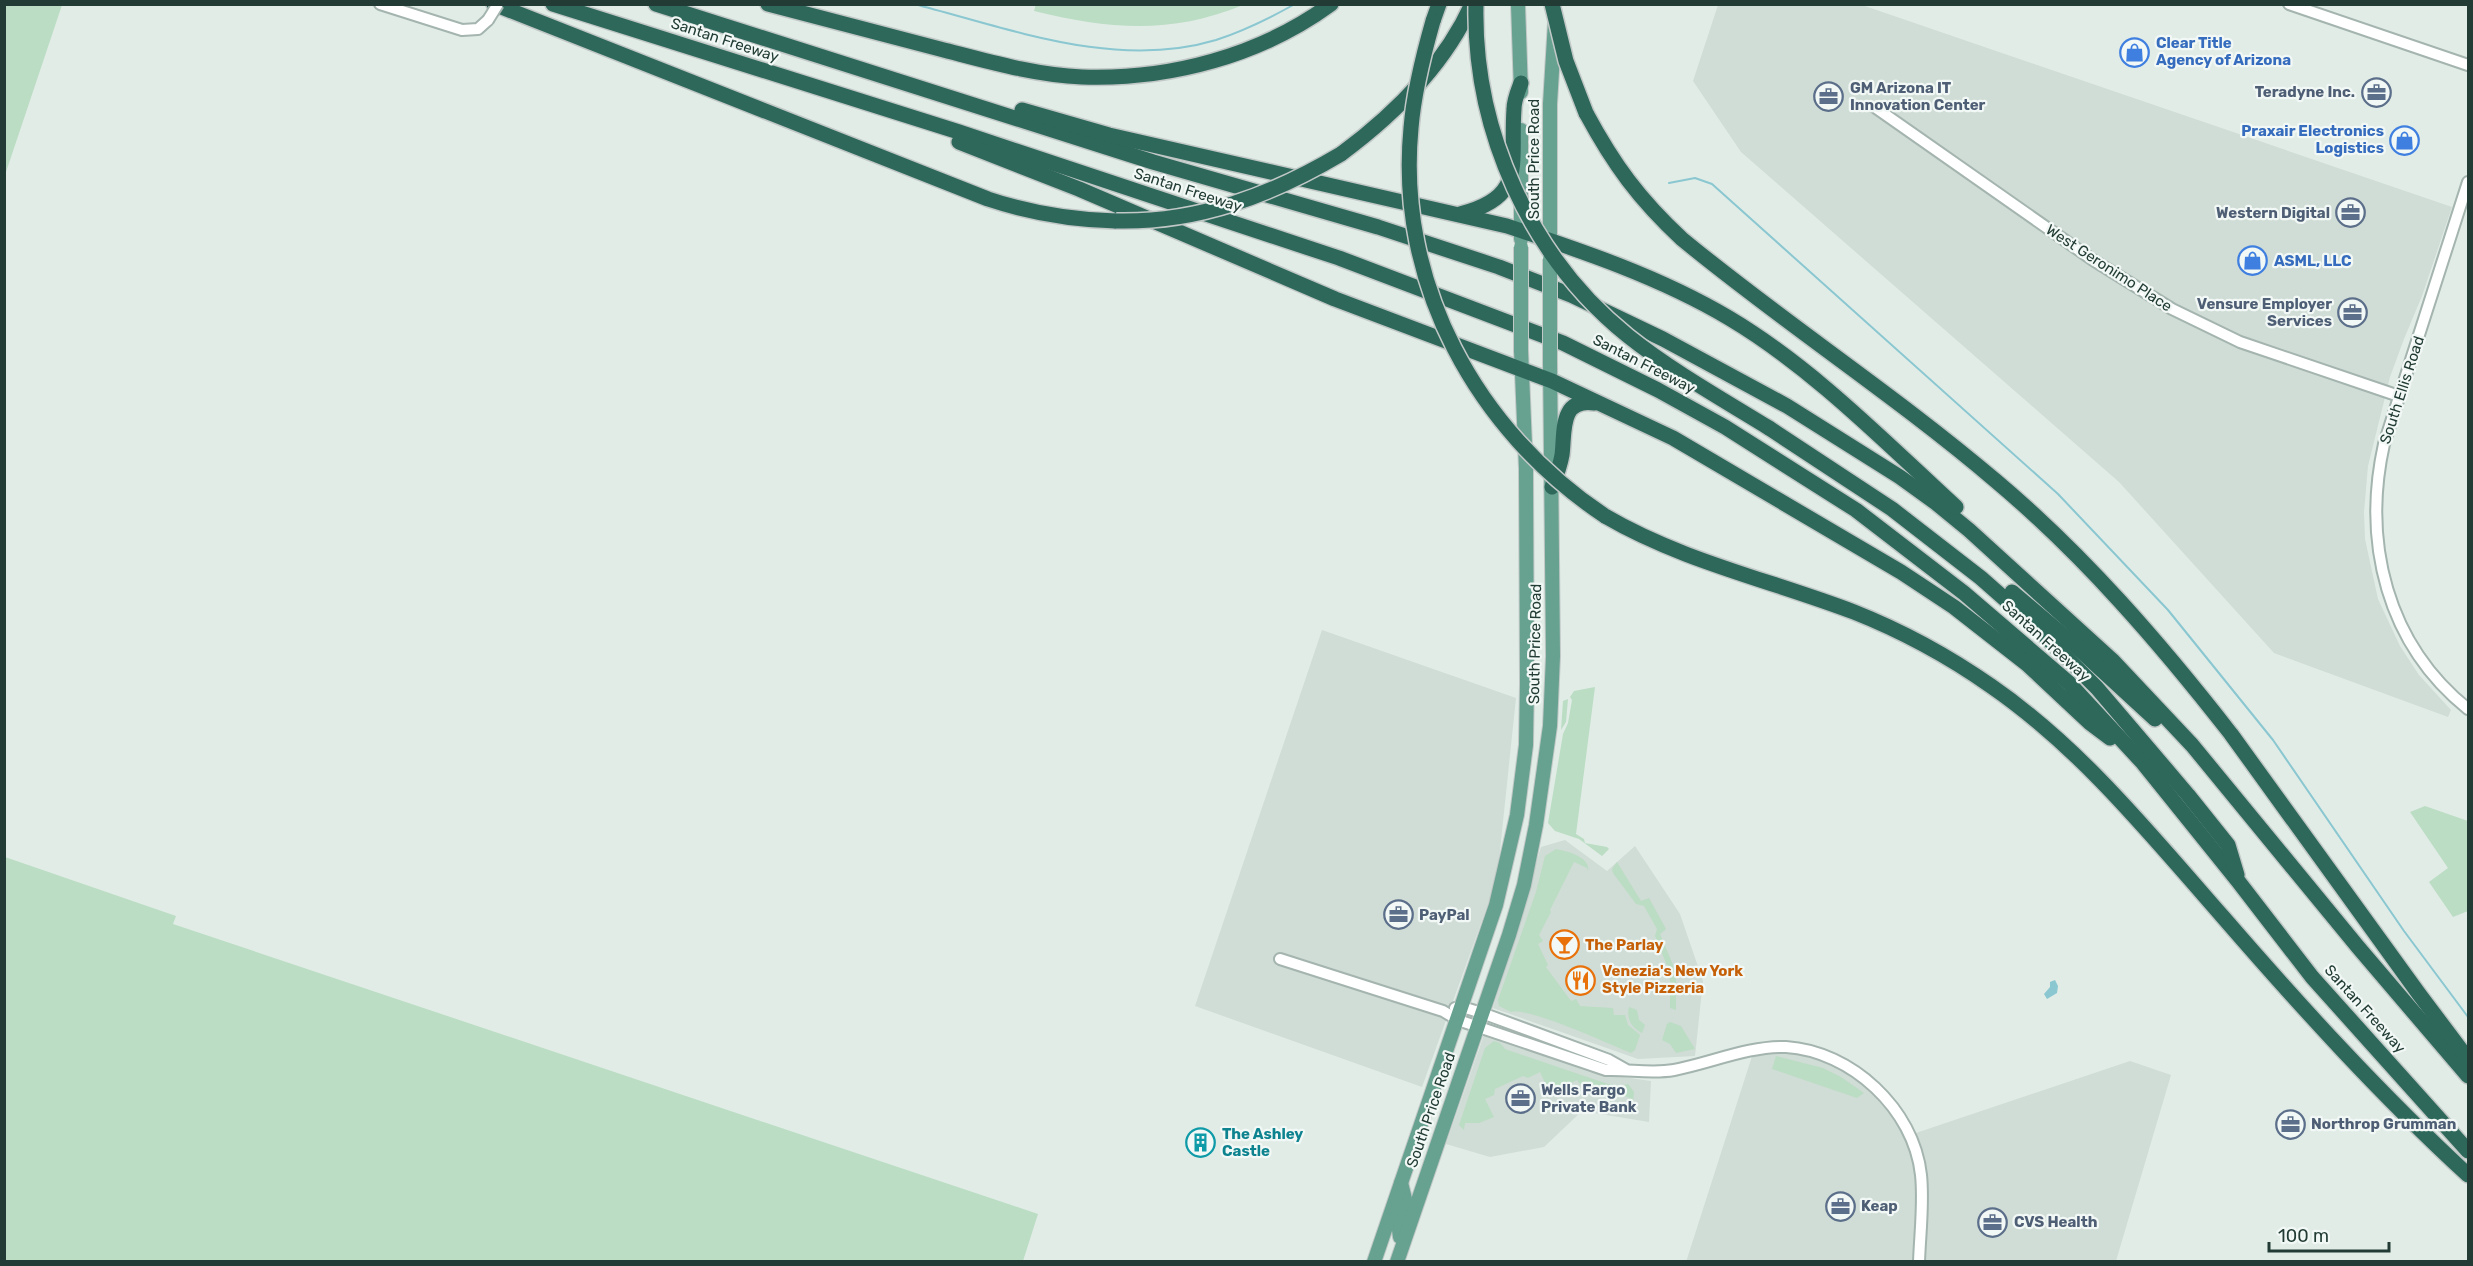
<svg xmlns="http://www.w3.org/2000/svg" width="2473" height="1266" viewBox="0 0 2473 1266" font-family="Rubik,sans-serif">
  <rect width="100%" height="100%" fill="#e1ece7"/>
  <g fill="#d0dcd6">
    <path d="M1718,5H1862L2452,207L2422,296L2404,339L2390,377L2368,466L2364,512L2365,539L2378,599L2400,646L2419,675L2451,710L2448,717L2274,653L2119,482L1741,152L1693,81Z"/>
    <path d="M1322,630L1516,698L1497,879L1422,1087L1195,1006Z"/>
    <path d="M1565,840L1607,871L1635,846L1680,914L1703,981L1695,1056L1638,1059L1493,1008L1541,847Z"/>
    <path d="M1484,1035L1589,1072L1651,1081L1649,1122L1582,1111L1544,1147L1490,1157L1446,1144Z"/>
    <path d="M1785,1047L1859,1074L1910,1135L2130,1061L2171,1075L2116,1261L1686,1262L1754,1050Z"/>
  </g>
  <g fill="#bbddc3">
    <path d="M5,4L62,5L5,175L4,5Z"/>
    <path d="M1036,4H1243V5C1170,35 1109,29 1034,11Z"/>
    <path d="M1595,687L1576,834L1584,839L1585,843L1607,847L1609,849L1602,856L1579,839L1555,831L1548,823L1563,734L1568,723L1572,700L1570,697L1574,691Z"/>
    <path d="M1568,699L1566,722L1561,730L1563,701Z"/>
    <path d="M2425,806L2468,821V911L2453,917L2429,882L2448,868L2410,812Z"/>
    <path d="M1556,849C1567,851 1591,857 1588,871L1587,868L1574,862L1550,910L1551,912L1539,935L1543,941L1538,944L1548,965L1546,967L1571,1001L1576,999L1580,1006L1613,1008L1614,1015H1625L1628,1025L1640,1035L1635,1050L1631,1053C1609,1044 1529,1007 1511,1012L1499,1006L1498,1000L1536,892L1545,856Z"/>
    <path d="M5,857L176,916L173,924L1038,1214L1023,1261H5Z"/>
    <path d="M1617,862L1641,901L1649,898L1666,929L1660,934L1676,972V1010L1670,1008V973L1655,936L1657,929L1644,906L1636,904L1613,873L1612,869Z"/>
    <path d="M1629,1007L1637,1010L1639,1020L1645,1025L1642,1033C1632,1028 1626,1019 1629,1007Z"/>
    <path d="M1670,1022L1681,1026L1695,1049L1676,1053L1670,1044L1662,1040L1667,1024Z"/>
    <path d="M1494,1041L1500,1043L1505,1049L1608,1084L1621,1086L1628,1084L1634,1092L1633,1103L1628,1097L1580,1084L1577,1080L1571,1083L1567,1090L1548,1089L1540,1072L1528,1078L1523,1076L1495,1089L1494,1095L1485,1099L1494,1117L1479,1123H1465L1464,1130L1459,1125L1485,1048Z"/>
    <path d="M1776,1056L1823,1068L1841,1077L1864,1093L1857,1098L1772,1069Z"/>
  </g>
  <path fill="#8ac7d0" d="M2055,980L2058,986L2057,993L2047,999L2044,994L2050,987V982Z"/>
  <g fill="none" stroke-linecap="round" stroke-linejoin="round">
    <g stroke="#8ac7d0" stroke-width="2">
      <path d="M914,4C1011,29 1116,70 1216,40C1243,31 1270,18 1295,4"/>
      <path d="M1669,183L1695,178L1712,184L2058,494L2168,610L2273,740L2404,931L2468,1017"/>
    </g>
    <defs>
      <g id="minor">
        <path d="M380,4L462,30L478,29L488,20"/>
        <path d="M2289,4L2468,65"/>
        <path d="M1876,108L2093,260L2172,309L2240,342L2399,396"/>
        <path d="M2468,182L2384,444C2362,543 2387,644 2468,709"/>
        <path d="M1280,959L1443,1011L1458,1020L1606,1070C1629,1069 1651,1074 1674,1070C1711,1063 1748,1046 1786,1047C1851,1051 1914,1109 1921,1175C1924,1203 1920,1233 1919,1262"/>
        <path d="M1455,1008L1462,1007L1482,1013L1609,1060L1625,1069"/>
      </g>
      <g id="major">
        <path d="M1518,4L1521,92"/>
        <path d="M1521,130V239"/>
        <path d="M1550,251V104L1555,22"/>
        <path d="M1400,1237L1399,1230L1405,1199L1401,1183"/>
        <path d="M1374,1262L1496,905L1517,815L1526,745L1527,683L1526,469L1521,350"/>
        <path d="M1397,1262L1509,935L1524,885L1536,825L1550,726L1553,656L1550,361"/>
      </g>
      <g id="highway">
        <path d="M494,4L988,199C1030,213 1072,220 1116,221"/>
        <path d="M553,4L959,132L1339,258L1563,343L1658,390L1725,427L1856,510L1964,593L2069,683L2143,763L2238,881L2312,977L2468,1151"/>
        <path d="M656,4L1153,162L1378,227L1499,267L1571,295L1663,339L1787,406L1900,477L1936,503L1969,530L2112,660L2192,745L2358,947L2468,1076"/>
        <path d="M768,4C826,19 883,34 940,49C987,61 1034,75 1082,77C1169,80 1260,56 1331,4"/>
        <path d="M1433,21L1439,4"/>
        <path d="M1022,110L1109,135L1507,226C1582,251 1660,277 1729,318C1813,368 1884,441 1956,507"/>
        <path d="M1586,113C1614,165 1639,199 1682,239C1784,323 1895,395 1996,481C2084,555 2160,643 2231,734L2419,994L2468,1059"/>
        <path d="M959,142L1079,189L1335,299L1552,381L1673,438L1901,572L1954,607L2027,664L2090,723L2110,738"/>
        <path d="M1341,154C1395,114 1444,66 1472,4"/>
        <path d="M1460,214C1527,197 1510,164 1514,109C1514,100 1518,91 1521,83"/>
        <path d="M1769,428L1892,509L1981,578L2031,622L2097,688L2188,795L2228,845L2237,875"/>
        <path d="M1552,487C1556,477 1560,466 1562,455C1565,433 1559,397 1595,403"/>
        <path d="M1605,516C1682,561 1770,580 1854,612C1902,631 1948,656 1991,686C2081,748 2151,835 2223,917C2301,1007 2381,1095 2468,1175"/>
        <path d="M2012,592L2070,641L2155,719"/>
      </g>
    </defs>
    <use href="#minor" stroke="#a4b4ae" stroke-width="14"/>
    <use href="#major" stroke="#c1c8c6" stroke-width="16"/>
    <use href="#highway" stroke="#c1c8c6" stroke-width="18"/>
    <use href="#minor" stroke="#fff" stroke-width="10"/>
    <use href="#major" stroke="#67a190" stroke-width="14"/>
    <use href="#highway" stroke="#2e685b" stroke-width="15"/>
    <defs>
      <path id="minor-bridge" d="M488,20L498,4"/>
      <g id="major-bridge">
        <path d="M1521,247V350"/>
        <path d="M1550,259V361"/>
      </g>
      <g id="highway-bridge">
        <path d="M1476,4C1473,130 1530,257 1628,336C1672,371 1722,399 1769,428"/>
        <path d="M1552,4L1566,61L1586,113"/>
        <path d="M1433,21C1423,56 1414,91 1411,128C1396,284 1477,431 1605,516"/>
        <path d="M1116,221C1198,223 1272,195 1341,154"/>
      </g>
    </defs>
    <use href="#minor-bridge" stroke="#a4b4ae" stroke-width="14" stroke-linecap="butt"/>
    <use href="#major-bridge" stroke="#c1c8c6" stroke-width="16" stroke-linecap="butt"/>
    <use href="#highway-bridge" stroke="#c1c8c6" stroke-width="18" stroke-linecap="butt"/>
    <use href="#minor-bridge" stroke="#fff" stroke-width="10"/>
    <use href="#major-bridge" stroke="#67a190" stroke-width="14"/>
    <use href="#highway-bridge" stroke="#2e685b" stroke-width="15"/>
  </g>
  <defs>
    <symbol id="shop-ring" viewBox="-11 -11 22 22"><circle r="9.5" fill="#f2f8f5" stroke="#3f7fe0" stroke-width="1.5"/><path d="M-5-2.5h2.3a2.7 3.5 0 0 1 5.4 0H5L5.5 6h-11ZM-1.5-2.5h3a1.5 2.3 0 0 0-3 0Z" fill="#3f7fe0"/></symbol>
    <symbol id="office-ring" viewBox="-11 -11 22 22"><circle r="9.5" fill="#f2f8f5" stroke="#5c6f8a" stroke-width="1.5"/><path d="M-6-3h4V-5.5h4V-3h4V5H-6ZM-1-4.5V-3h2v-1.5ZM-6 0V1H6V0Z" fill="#5c6f8a"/></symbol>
    <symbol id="bar-ring" viewBox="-11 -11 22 22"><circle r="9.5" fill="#f2f8f5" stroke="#e8710a" stroke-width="1.5"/><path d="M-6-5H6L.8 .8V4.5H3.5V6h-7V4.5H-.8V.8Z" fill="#e8710a"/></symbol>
    <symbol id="restaurant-ring" viewBox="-11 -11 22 22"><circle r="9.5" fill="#f2f8f5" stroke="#e8710a" stroke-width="1.5"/><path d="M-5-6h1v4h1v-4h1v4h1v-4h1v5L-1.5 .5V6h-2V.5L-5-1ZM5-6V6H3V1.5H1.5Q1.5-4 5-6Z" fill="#e8710a"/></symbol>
    <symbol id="building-ring" viewBox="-11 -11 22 22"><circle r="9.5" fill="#f2f8f5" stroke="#0f9aa8" stroke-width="1.5"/><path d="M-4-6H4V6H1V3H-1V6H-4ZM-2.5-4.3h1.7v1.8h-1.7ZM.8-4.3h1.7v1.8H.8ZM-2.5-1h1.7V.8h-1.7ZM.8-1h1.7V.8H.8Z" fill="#0f9aa8"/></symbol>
  </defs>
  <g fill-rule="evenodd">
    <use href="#shop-ring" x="2118" y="36" width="33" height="33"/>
    <use href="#office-ring" x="2360" y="76" width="33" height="33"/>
    <use href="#office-ring" x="1812" y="80" width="33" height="33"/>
    <use href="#shop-ring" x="2388" y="124" width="33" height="33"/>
    <use href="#office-ring" x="2334" y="196" width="33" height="33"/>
    <use href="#shop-ring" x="2236" y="244" width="33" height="33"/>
    <use href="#office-ring" x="2336" y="296" width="33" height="33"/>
    <use href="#office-ring" x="1382" y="898" width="33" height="33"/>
    <use href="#bar-ring" x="1548" y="928" width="33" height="33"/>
    <use href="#restaurant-ring" x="1564" y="964" width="33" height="33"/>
    <use href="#office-ring" x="1504" y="1082" width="33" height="33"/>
    <use href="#office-ring" x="2274" y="1108" width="33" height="33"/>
    <use href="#building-ring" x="1184" y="1126" width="33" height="33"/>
    <use href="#office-ring" x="1824" y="1190" width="33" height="33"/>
    <use href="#office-ring" x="1976" y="1206" width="33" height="33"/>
  </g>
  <g text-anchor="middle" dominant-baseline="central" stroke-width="4.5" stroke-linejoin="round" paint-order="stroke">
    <g font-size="15" fill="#223c35" stroke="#f2f8f5">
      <text transform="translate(725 40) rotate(18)">Santan Freeway</text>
      <text transform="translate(1534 159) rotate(-90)">South Price Road</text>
      <text transform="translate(1188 190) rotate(18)">Santan Freeway</text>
      <text transform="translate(2109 268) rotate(33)">West Geronimo Place</text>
      <text transform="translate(1644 364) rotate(27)">Santan Freeway</text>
      <text transform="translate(2402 390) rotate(-72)">South Ellis Road</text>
      <text transform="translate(2046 641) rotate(42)">Santan Freeway</text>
      <text transform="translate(1535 644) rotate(-89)">South Price Road</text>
      <text transform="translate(2365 1009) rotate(48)">Santan Freeway</text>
      <text transform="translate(1431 1110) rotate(-71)">South Price Road</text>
    </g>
    <g font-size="15" font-weight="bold" fill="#366cbe" stroke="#f2f8f5" text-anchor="start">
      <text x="2156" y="43">Clear Title<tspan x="2156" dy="17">Agency of Arizona</tspan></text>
      <text x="2384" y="131" text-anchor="end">Praxair Electronics<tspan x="2384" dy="17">Logistics</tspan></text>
      <text x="2274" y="261">ASML, LLC</text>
    </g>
    <g font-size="15" font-weight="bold" fill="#4e5e75" stroke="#f2f8f5" text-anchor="start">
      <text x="1850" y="88">GM Arizona IT<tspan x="1850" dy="17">Innovation Center</tspan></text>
      <text x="2355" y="92" text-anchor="end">Teradyne Inc.</text>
      <text x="2330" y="213" text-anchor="end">Western Digital</text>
      <text x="2332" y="304" text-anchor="end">Vensure Employer<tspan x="2332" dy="17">Services</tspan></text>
      <text x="1419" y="915">PayPal</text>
      <text x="1541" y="1090">Wells Fargo<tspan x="1541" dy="17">Private Bank</tspan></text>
      <text x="2311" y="1124">Northrop Grumman</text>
      <text x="1861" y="1206">Keap</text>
      <text x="2014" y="1222">CVS Health</text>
    </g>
    <g font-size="15" font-weight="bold" fill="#c56008" stroke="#f2f8f5" text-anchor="start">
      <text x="1585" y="945">The Parlay</text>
      <text x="1602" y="971">Venezia's New York<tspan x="1602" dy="17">Style Pizzeria</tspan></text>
    </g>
    <g font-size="15" font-weight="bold" fill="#0d838f" stroke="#f2f8f5" text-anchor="start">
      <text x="1222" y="1134">The Ashley<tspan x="1222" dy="17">Castle</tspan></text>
    </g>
  </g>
  <rect width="2473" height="1266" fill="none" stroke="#223c35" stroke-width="12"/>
  <path d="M2269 1242v9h120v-9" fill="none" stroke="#223c35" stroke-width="3"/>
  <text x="2278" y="1242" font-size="18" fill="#223c35" stroke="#f2f8f5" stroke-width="4.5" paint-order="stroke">100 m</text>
</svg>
